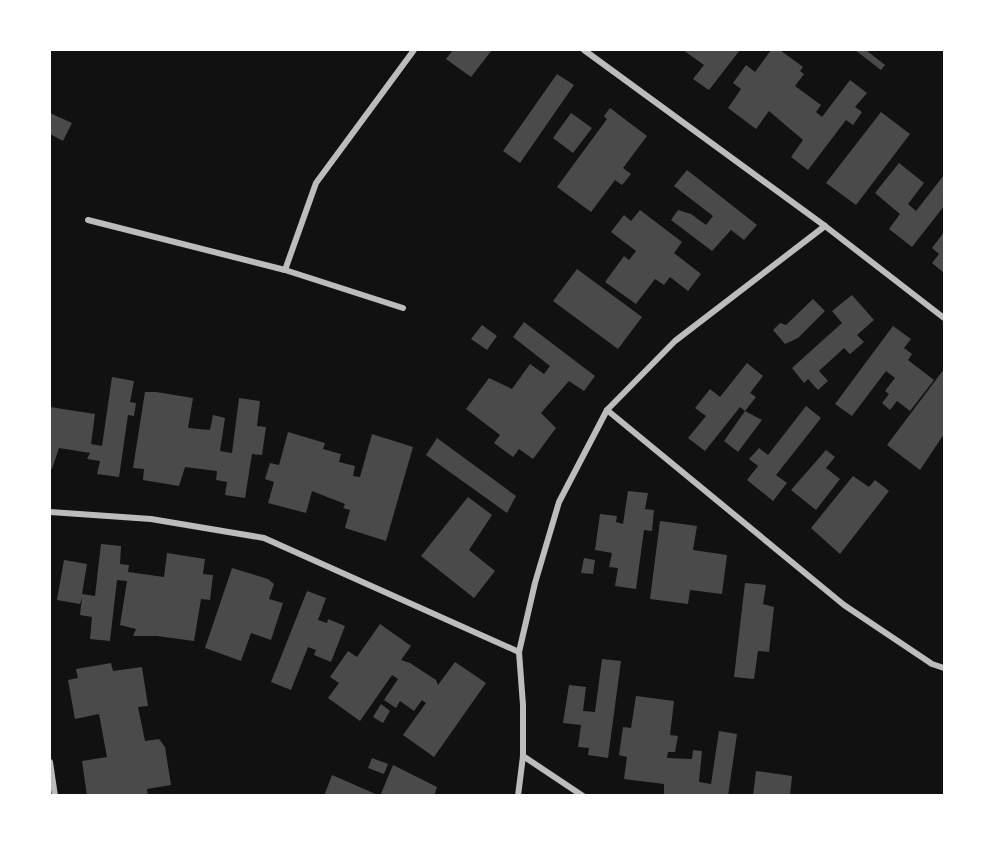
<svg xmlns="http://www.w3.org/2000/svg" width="994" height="845" viewBox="0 0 994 845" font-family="'IBM Plex Sans',sans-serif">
  <rect width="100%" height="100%" fill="#111"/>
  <g fill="#4a4a4a">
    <path d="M453,50H492L471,77L446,59Z"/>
    <path d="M683,50H740L709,90L693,79L704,65Z"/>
    <path d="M771,50H780L803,67L800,71L804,74L795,86L821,105L816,112L822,117L850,80L867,93L855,107L862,112L853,125L846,120L808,170L791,157L803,140L769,111L756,129L728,108L741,89L733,83L746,65L755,72Z"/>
    <path d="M855,50H866L885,65L881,70Z"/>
    <path d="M557,74L574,85L520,163L503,151Z"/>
    <path d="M610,108L647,136L623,168L631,174L622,185L615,180L591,212L557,187L607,119L604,116Z"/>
    <path d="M881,112L910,134L856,205L826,183Z"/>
    <path d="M50,113L72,123L63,141L50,134Z"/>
    <path d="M571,113L592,128L573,153L553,138Z"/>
    <path d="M899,163L924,183L908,204L916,211L944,175V206L912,247L889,229L900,214L875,193Z"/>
    <path d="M687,170L757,225L744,240L731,230L712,251L671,220L678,210L691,214L706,225L713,216L674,186Z"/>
    <path d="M640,210L682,242L674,253L701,274L688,291L670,277L664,285L655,279L636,304L605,282L624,256L629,260L636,251L611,232L624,215L631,221Z"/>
    <path d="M944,232V273L932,263L939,254L932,248Z"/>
    <path d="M577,269L642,317L618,349L553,301Z"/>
    <path d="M852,295L874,320L857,335L864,342L850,354L844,348L819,371L828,381L818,390L808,379L804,383L792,368L842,323L832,311Z"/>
    <path d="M813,299L825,311L798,338L785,344L773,330L780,323L786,325Z"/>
    <path d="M524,322L595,376L584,391L569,381L541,413L556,428L533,459L519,449L513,457L494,443L500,435L466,409L489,378L512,389L530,364L544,374L550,366L513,337Z"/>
    <path d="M482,325L497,336L487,350L471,339Z"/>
    <path d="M893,326L911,339L904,348L912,354L908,360L934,380L910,411L897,401L890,410L882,403L889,394L885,391L895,378L886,371L852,416L835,404Z"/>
    <path d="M747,363L763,376L750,393L756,397L745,411L740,407L705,451L688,438L706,416L695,408L710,389L720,397Z"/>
    <path d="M944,369V434L920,470L887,445Z"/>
    <path d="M112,377L134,381L130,402L136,403L134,416L128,415L119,477L97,474L100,461L87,459L90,453L59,448L52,469H50V407L95,414L91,444L102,446Z"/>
    <path d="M145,392H156L193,398L188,428L210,430L213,415L225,418L220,451L232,453L239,398L260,401L257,426L266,427L262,455L252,454L245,498L225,495L227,482L216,480L217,471L185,467L179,486L143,480L144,469L133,468Z"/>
    <path d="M806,406L821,418L776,475L787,483L773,501L747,480L758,466L749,459L759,448L768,455Z"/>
    <path d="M745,411L762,420L738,452L724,441Z"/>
    <path d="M288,432L325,443L323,449L341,454L339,462L355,466L353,476L360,477L372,434L413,447L386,541L345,528L350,510L343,508L345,504L312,491L306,513L268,503L274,482L265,479L270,463L279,465Z"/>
    <path d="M437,438L516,496L507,513L426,455Z"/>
    <path d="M826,450L835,457L826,468L840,479L816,510L791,490Z"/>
    <path d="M853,476L869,487L875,480L889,491L840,554L811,528Z"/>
    <path d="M628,491L648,493L645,509L654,510L652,531L644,530L636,589L615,586L618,568L609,567L612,553L595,550L600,514L617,516L616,522L623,524Z"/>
    <path d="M468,497L492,515L469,550L495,571L474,598L421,556Z"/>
    <path d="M660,521L697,526L693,550L727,555L722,594L690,590L688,604L650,599Z"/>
    <path d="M101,544L121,546L120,564L129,565L128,572L164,577L167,553L205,559L203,574L213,575L210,600L201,599L194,641L157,636H133L136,629L120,625L127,581L117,580L110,641L90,639L92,617L80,615L82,597L80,604L57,600L64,560L87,564L82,594L95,596Z"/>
    <path d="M584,558L595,560L593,574L581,573Z"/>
    <path d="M232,568L268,579L274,584L269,599L283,603L271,640L251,633L241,661L205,648Z"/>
    <path d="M745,583L766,585L763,604L774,607L769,652L758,651L754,679L734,677Z"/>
    <path d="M307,591L326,598L318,620L327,623L328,619L345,626L331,662L314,655L316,650L308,647L291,690L271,682Z"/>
    <path d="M380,624L411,646L401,660L410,663L436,680L438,685L455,662L486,683L434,757L403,735L426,703L422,700L414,711L400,701L396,708L384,700L398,679L392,675L360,721L328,698L339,683L330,677L348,651L357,657Z"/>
    <path d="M602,659L621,661L608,758L588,755L589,748L578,747L581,725L563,723L569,685L586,687L583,711L595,712Z"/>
    <path d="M111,663L113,671L142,667L148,706L138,707L145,741L159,739L165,747L171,785L147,789L148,796H123L122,794L110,796H87L82,761L107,757L99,714L75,719L68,680L78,678L76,669Z"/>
    <path d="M636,696L674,701L670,735L678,736L675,752H668L667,758L692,759L693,750L702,751L699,782L711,784L719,731L737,734L728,796H664V784L624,779L627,757L619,755L623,727L631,728Z"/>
    <path d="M381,704L390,711L383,723L373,717Z"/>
    <path d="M372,758L388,764L384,774L368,768Z"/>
    <path d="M393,765L437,787L434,796H380Z"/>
    <path d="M756,771L792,776L790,796H753Z"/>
    <path d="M332,775L380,796H324Z"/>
  </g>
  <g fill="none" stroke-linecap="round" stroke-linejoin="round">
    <g stroke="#bcbcbc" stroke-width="6">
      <path d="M584,50L825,226L944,318"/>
      <path d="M88,220L285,270"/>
      <path d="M403,308L285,270L316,183L414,50"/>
      <path d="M607,410L844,605L932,664L944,668"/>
      <path d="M50,512L151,519L264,538L519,652"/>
      <path d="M523,756L583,796"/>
      <path d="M50,762L55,796"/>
      <path d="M518,796L523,756V705L519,652L535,583L559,502L607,410L675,341L825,226"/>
    </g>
  </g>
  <rect width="994" height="845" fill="none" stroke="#ffffff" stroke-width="102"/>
</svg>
